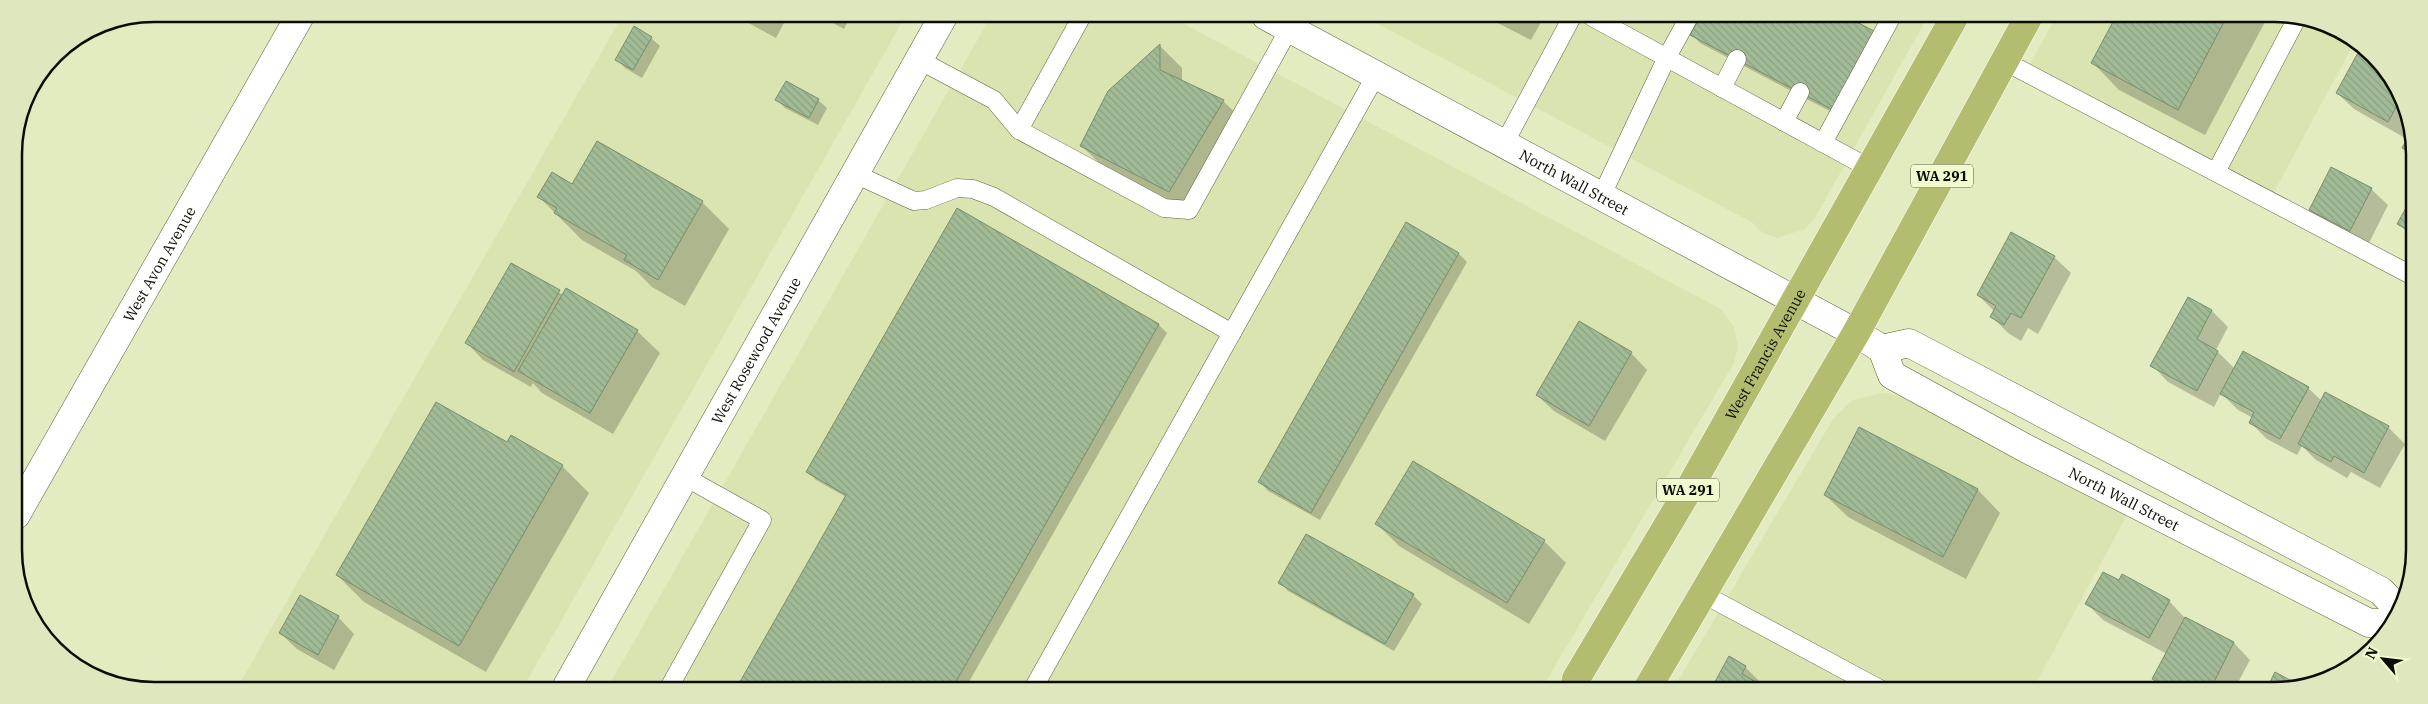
<svg xmlns="http://www.w3.org/2000/svg" width="2428" height="704" viewBox="0 0 2428 704" font-family="'IBM Plex Serif',serif">
  <defs>
    <pattern id="building-back-hatch" width="6" height="6" patternUnits="userSpaceOnUse" patternTransform="scale(1.25)"><rect width="6" height="6" fill="#a2bb97"/><path d="M-1 5l2 2M0 0l6 6M5-1l2 2" fill="none" stroke="#8aa080"/></pattern>
  </defs>
  <rect width="100%" height="100%" fill="#e3ecc1"/>
  <g fill="#dae4b1">
    <path d="M623,15H906L524,686H238Z"/>
    <path d="M991,16H1169L1721,309L1734,327L1738,347L1734,363L1542,688L608,687Z"/>
    <path d="M1363,16L1927,18L1815,218L1805,229L1777,238L1763,233L1753,223Z"/>
    <path d="M2055,18H2310L2353,45L2267,205L2024,75Z"/>
    <path d="M1881,393L1908,396L2128,513L2033,689H1843L1835,685L1832,689H1673L1833,419L1851,401Z"/>
  </g>
  <g fill="#0003">
    <path d="M734,15H788L776,38Z"/>
    <path d="M818,15H851L844,29Z"/>
    <path d="M1486,17H1544L1531,40Z"/>
    <path d="M1845,17L1843,118L1700,43L1692,35Z"/>
    <path d="M2117,18H2265L2266,20L2205,135L2119,90L2093,63Z"/>
    <path d="M651,38L660,46L642,78L625,68L617,60Z"/>
    <path d="M1160,46L1182,68V82L1223,101L1246,123L1192,213L1104,168L1082,146Z"/>
    <path d="M2379,61L2411,126L2405,138L2354,109L2337,93Z"/>
    <path d="M777,100H818L827,108L818,125L785,108Z"/>
    <path d="M2371,189L2388,205L2367,247L2327,226L2310,210Z"/>
    <path d="M539,197L702,202L729,229L685,306L652,287L636,271L582,240Z"/>
    <path d="M2411,202V236L2399,224Z"/>
    <path d="M957,210L1159,325L1167,333L966,687H738L846,497L816,480L808,472Z"/>
    <path d="M1459,254L1467,262L1320,520L1268,491L1260,482Z"/>
    <path d="M2054,257L2071,273L2038,334L2028,328L2021,341L2008,333L1992,317L1994,311L1978,295Z"/>
    <path d="M512,264L563,295L637,331L660,353L613,434L542,393L533,383L531,387L483,360L467,343Z"/>
    <path d="M2212,311L2228,327L2216,350L2235,369L2308,388L2322,401L2326,393L2388,427L2405,444L2380,488L2351,472L2347,478L2316,460L2302,446L2297,455L2267,439L2250,422L2253,418L2238,410L2221,393L2214,407L2168,382L2152,365Z"/>
    <path d="M1631,353L1647,370L1605,441L1554,411L1537,395Z"/>
    <path d="M1860,428L1978,490L2000,513L1966,579L1848,517L1825,495Z"/>
    <path d="M507,444L562,466L589,493L486,672L364,602L337,575Z"/>
    <path d="M1377,524L1544,541L1566,563L1529,624L1399,546Z"/>
    <path d="M1307,535L1413,595L1422,604L1394,651L1288,591L1280,582Z"/>
    <path d="M2123,576L2169,601L2185,618L2234,643L2250,660L2234,690H2164L2154,679L2167,654L2103,620L2087,604L2119,582Z"/>
    <path d="M338,617L354,634L334,670L297,649L280,633Z"/>
    <path d="M1745,667L1767,689H1712Z"/>
  </g>
  <g fill="url(#building-back-hatch)" stroke="#768e6c">
    <path d="M1700,17H1847L1876,32L1835,111L1690,35Z"/>
    <path d="M2115,18H2226L2178,110L2091,63Z"/>
    <path d="M634,26L652,37L633,70L615,60Z"/>
    <path d="M1160,44V70L1224,100L1169,192L1080,146L1108,91Z"/>
    <path d="M2360,49L2379,61L2399,102L2388,122L2336,93Z"/>
    <path d="M786,81L819,99L809,118L775,100Z"/>
    <path d="M2412,130L2411,153L2402,148Z"/>
    <path d="M597,141L703,201L658,280L624,260L627,255L554,213L557,208L537,197L552,172L572,184Z"/>
    <path d="M2331,167L2372,188L2350,231L2309,210Z"/>
    <path d="M2411,199V232L2397,224Z"/>
    <path d="M957,208L1159,324L953,687H737L846,495L806,472Z"/>
    <path d="M1406,222L1459,253L1311,513L1258,482Z"/>
    <path d="M2011,232L2055,256L2021,318L2011,313L2004,325L1990,317L1996,306L1977,295Z"/>
    <path d="M511,263L560,290L514,372L465,343Z"/>
    <path d="M566,288L638,330L590,413L518,371Z"/>
    <path d="M2188,297L2212,310L2197,339L2218,351L2197,391L2150,366Z"/>
    <path d="M1579,321L1632,352L1589,426L1536,395Z"/>
    <path d="M2243,351L2309,387L2280,439L2249,423L2254,412L2220,394Z"/>
    <path d="M2325,392L2389,426L2364,473L2334,456L2331,462L2298,444Z"/>
    <path d="M436,402L507,442L511,435L563,465L459,646L336,575Z"/>
    <path d="M1859,427L1978,489L1943,557L1824,495Z"/>
    <path d="M1413,461L1545,540L1507,603L1375,524Z"/>
    <path d="M1306,534L1414,594L1385,644L1278,583Z"/>
    <path d="M2103,572L2119,580L2122,574L2170,600L2149,638L2085,604Z"/>
    <path d="M300,595L339,616L318,655L279,633Z"/>
    <path d="M2185,617L2234,642L2210,690H2172L2152,679Z"/>
    <path d="M1729,656L1746,666L1742,674L1768,689H1711Z"/>
    <path d="M2275,672L2301,686L2283,690H2266Z"/>
  </g>
  <g fill="none" stroke-linecap="round" stroke-linejoin="round">
    <defs>
      <g id="service">
        <path d="M1082,16L1019,130L1164,208L1189,210L1289,29"/>
        <path d="M1592,17L1869,168"/>
        <path d="M919,60L994,100L1019,130"/>
        <path d="M2004,61L2411,275"/>
        <path d="M1722,88L1737,59"/>
        <path d="M1784,122L1800,92"/>
        <path d="M1823,143L1891,18"/>
        <path d="M1504,144L1572,17"/>
        <path d="M2216,172L2297,18"/>
        <path d="M855,174L914,201L926,200L957,188L973,189L994,197L1232,333"/>
        <path d="M1602,195L1667,57L1689,17"/>
        <path d="M1703,594L1880,689"/>
        <path d="M671,684L762,520L685,477"/>
        <path d="M1034,687L1376,75"/>
      </g>
      <g id="minor">
        <path id="s1" d="M16,515L301,14"/>
        <path id="s2" d="M567,686L944,15"/>
      </g>
      <g id="tertiary">
        <path id="s3" d="M1266,16L1856,333L1882,349L1892,375L2027,449L2369,623H2386"/>
        <path d="M1882,349L1909,343L2381,591L2396,607"/>
      </g>
      <g id="primary">
        <path id="s4" d="M1574,689L1576,679L1689,489L1954,18"/>
        <path d="M1647,689L1856,333L2028,18"/>
      </g>
    </defs>
    <use href="#service" stroke="#5b623c" stroke-width="19"/>
    <use href="#minor" stroke="#5b623c" stroke-width="29"/>
    <use href="#tertiary" stroke="#5b623c" stroke-width="29"/>
    <use href="#primary" stroke="#fff" stroke-width="29"/>
    <use href="#service" stroke="#fff" stroke-width="18"/>
    <use href="#minor" stroke="#fff" stroke-width="28"/>
    <use href="#tertiary" stroke="#fff" stroke-width="28"/>
    <use href="#primary" stroke="#b4bc6f" stroke-width="28"/>
  </g>
  <g text-anchor="middle" dominant-baseline="central" stroke-width="4.5" stroke-linejoin="round" paint-order="stroke">
    <g fill="#f1face" stroke="#50543f" stroke-width="1">
      <rect x="1911" y="164.5" width="62" height="23" rx="4"/>
      <rect x="1657" y="478.5" width="62" height="23" rx="4"/>
    </g>
    <g font-size="14" font-weight="bold" fill="#0b0d02">
      <text x="1942" y="176">WA 291</text>
      <text x="1688" y="490">WA 291</text>
    </g>
    <g font-size="15" fill="#0b0d02" stroke="#f1face">
      <text stroke="none"><textPath href="#s3" startOffset="350">North Wall Street</textPath></text>
      <text stroke="none"><textPath href="#s1" startOffset="289">West Avon Avenue</textPath></text>
      <text stroke="none"><textPath href="#s2" startOffset="385">West Rosewood Avenue</textPath></text>
      <text stroke="none"><textPath href="#s4" startOffset="386">West Francis Avenue</textPath></text>
      <text stroke="none"><textPath href="#s3" startOffset="991">North Wall Street</textPath></text>
    </g>
  </g>
  <path d="M0 0H2428V704H0ZM154 22H2274A132 132 0 0 1 2406 154V550A132 132 0 0 1 2274 682H154A132 132 0 0 1 22 550V154A132 132 0 0 1 154 22Z" fill="#dfe7be" fill-rule="evenodd"/>
  <path fill="none" stroke="#0b0d02" stroke-width="2.5" d="M154 22H2274A132 132 0 0 1 2406 154V550A132 132 0 0 1 2274 682H154A132 132 0 0 1 22 550V154A132 132 0 0 1 154 22Z"/>
  <g transform="translate(2383 659) rotate(298)" stroke="#f1face" stroke-width="4" paint-order="stroke">
  <path d="M0-4L9 19L0 12L-9 19Z" fill="#0b0d02"/>
  <text y="-8" font-size="14" font-weight="bold" text-anchor="middle" fill="#0b0d02">N</text>
  </g>
</svg>
